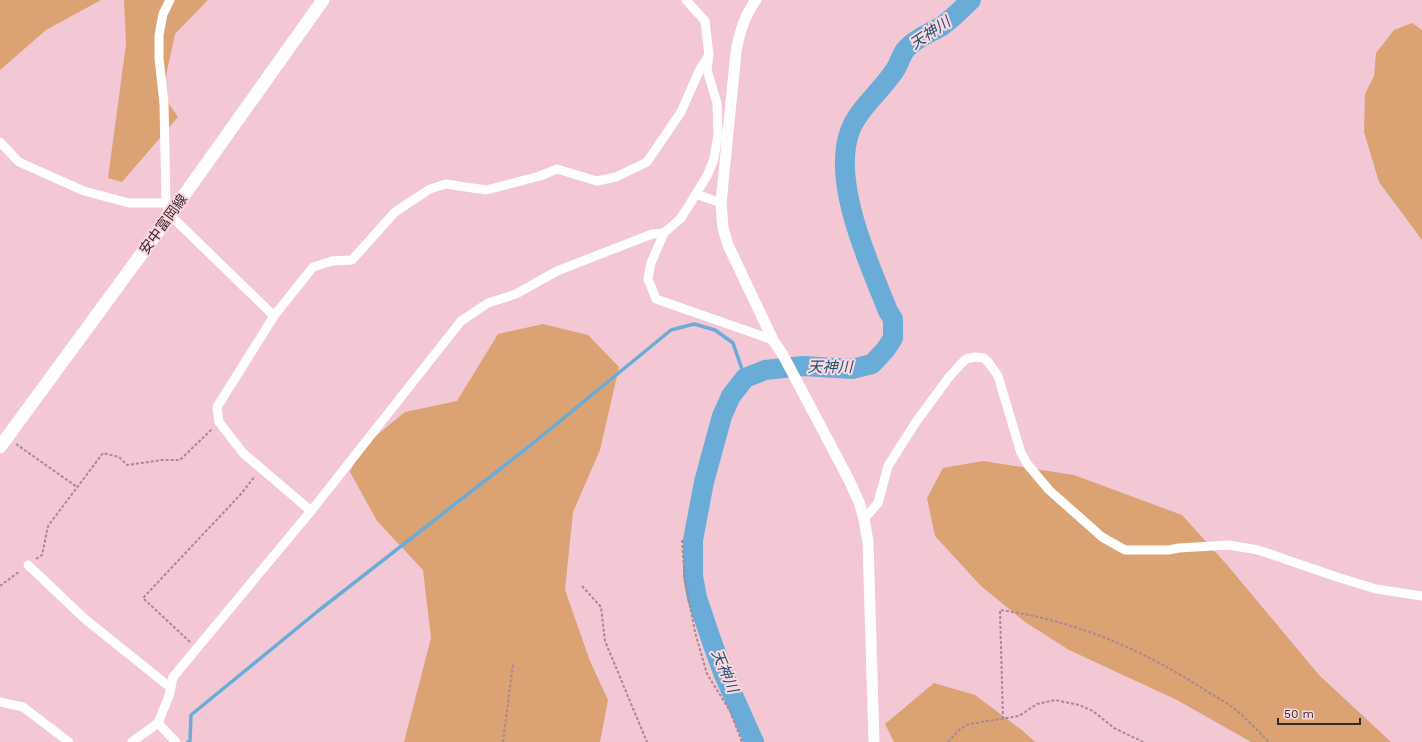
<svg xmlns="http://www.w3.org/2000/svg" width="1422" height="742" viewBox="0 0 1422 742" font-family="'Work Sans','Noto Sans JP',sans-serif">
  <rect width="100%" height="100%" fill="#f3c8d4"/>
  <g fill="#dba274">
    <path d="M0,0H101L46,30L0,70Z"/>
    <path d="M124,0H208L175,34L162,94L178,117L122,182L108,178L126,44Z"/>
    <path d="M1412,23L1422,30V240L1379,182L1364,132L1365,94L1374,76L1376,53L1394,30Z"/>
    <path d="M543,324L588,335L619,367L600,450L573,512L565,590L590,661L608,700L600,742H404L431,638L423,570L377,521L350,472L361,448L405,412L457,401L498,334Z"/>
    <path d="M983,461L1074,475L1182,515L1228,566L1319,675L1391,742H1251L1177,700L1069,650L1025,622L981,586L935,536L927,498L943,468Z"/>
    <path d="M934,683L975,695L1023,731L1035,742H894L885,724Z"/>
  </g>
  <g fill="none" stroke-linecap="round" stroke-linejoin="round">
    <path stroke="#69acd8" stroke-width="3.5" d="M188,742L190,741L191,715L318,611L532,444L671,330L694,324L715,330L733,343L745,378"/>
    <path stroke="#69acd8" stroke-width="20" d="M754,742L724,675L713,645L697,598L693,576V540L704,482L722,416L731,396L745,378L765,370L803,366L852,369L872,364L886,349L893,338V319L888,311C869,263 831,182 850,131C858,109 882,90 895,70C899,64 901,55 906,49C916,38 930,33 942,26C953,18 962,9 971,0"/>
    <g stroke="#a88891" stroke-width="2" stroke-dasharray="3 2" stroke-linecap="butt">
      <path d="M16,444L77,487"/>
      <path d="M682,540L685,581L695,632L707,674L730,711L742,742"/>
      <path d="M36,559L42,555L48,526L103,453L119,457L127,465L163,460H180L212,429"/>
      <path d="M0,586L20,571"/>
      <path d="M582,586L601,607L605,641L647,742"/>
      <path d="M190,642L143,598L241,494L255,476"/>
      <path d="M1003,719L1000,610C1072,620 1140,648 1200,687C1212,695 1225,701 1236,710C1248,720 1258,731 1269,742"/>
      <path d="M503,742L513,664"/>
      <path d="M948,742L960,729L969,724L1019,716L1037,704L1055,700L1079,705L1093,711L1114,728L1143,742"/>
    </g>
    <g stroke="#fff" stroke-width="9">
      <path d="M170,0L163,14L159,35V58L164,104L166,203L170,215L274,316L217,407L219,422L243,453L311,511"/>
      <path d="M686,0L705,21L709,55L707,70L717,103L718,134L714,159L707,176L696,194"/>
      <path d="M0,142L19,162L84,191L129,203H166"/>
      <path d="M721,203L696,194L681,218L664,233L651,263L648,279L656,299L773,340"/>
      <path d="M274,316L313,267L332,261L352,260L395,212L430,189L446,184L486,190L540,176L557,169L597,181L616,177L647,162L681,112L700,69L709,55"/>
      <path d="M864,519L878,503L888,466L916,422L949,377L960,365L966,359L975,357L984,358L989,363L998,376L1021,453L1028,465L1049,490L1102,537L1125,550H1168L1179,548L1229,545L1258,550L1334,576L1376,589L1422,596"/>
      <path d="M28,565L85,619L171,688"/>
      <path d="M0,702L23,707L69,742"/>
      <path d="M158,723L176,742"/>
      <path d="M132,742L158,723L169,696L173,677L311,511L461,321L488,303L516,294L557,271L652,234L664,233"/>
    </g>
    <path stroke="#fff" stroke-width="11" d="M756,0C744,16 739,33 736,52L721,203L723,228L728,245L773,340L783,355L849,480L859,502L864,519L868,542L874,742"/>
    <path stroke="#fff" stroke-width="13" d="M0,447L170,215L323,0"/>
  </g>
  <g text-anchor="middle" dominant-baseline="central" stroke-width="4" stroke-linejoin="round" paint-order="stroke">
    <g font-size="14" fill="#38282c" stroke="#fbd8e1">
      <text transform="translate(163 224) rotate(-54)">安中富岡線</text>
    </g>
    <g font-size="15" font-style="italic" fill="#205371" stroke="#fbd8e1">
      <text transform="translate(930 33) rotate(-34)">天神川</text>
      <text x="830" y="367">天神川</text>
      <text transform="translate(725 671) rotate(67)">天神川</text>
    </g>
  </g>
  <path d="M1278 718v6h82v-6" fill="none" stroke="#38282c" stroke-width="2"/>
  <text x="1284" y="718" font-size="12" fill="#38282c" stroke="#fbd8e1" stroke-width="3" paint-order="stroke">50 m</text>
</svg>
